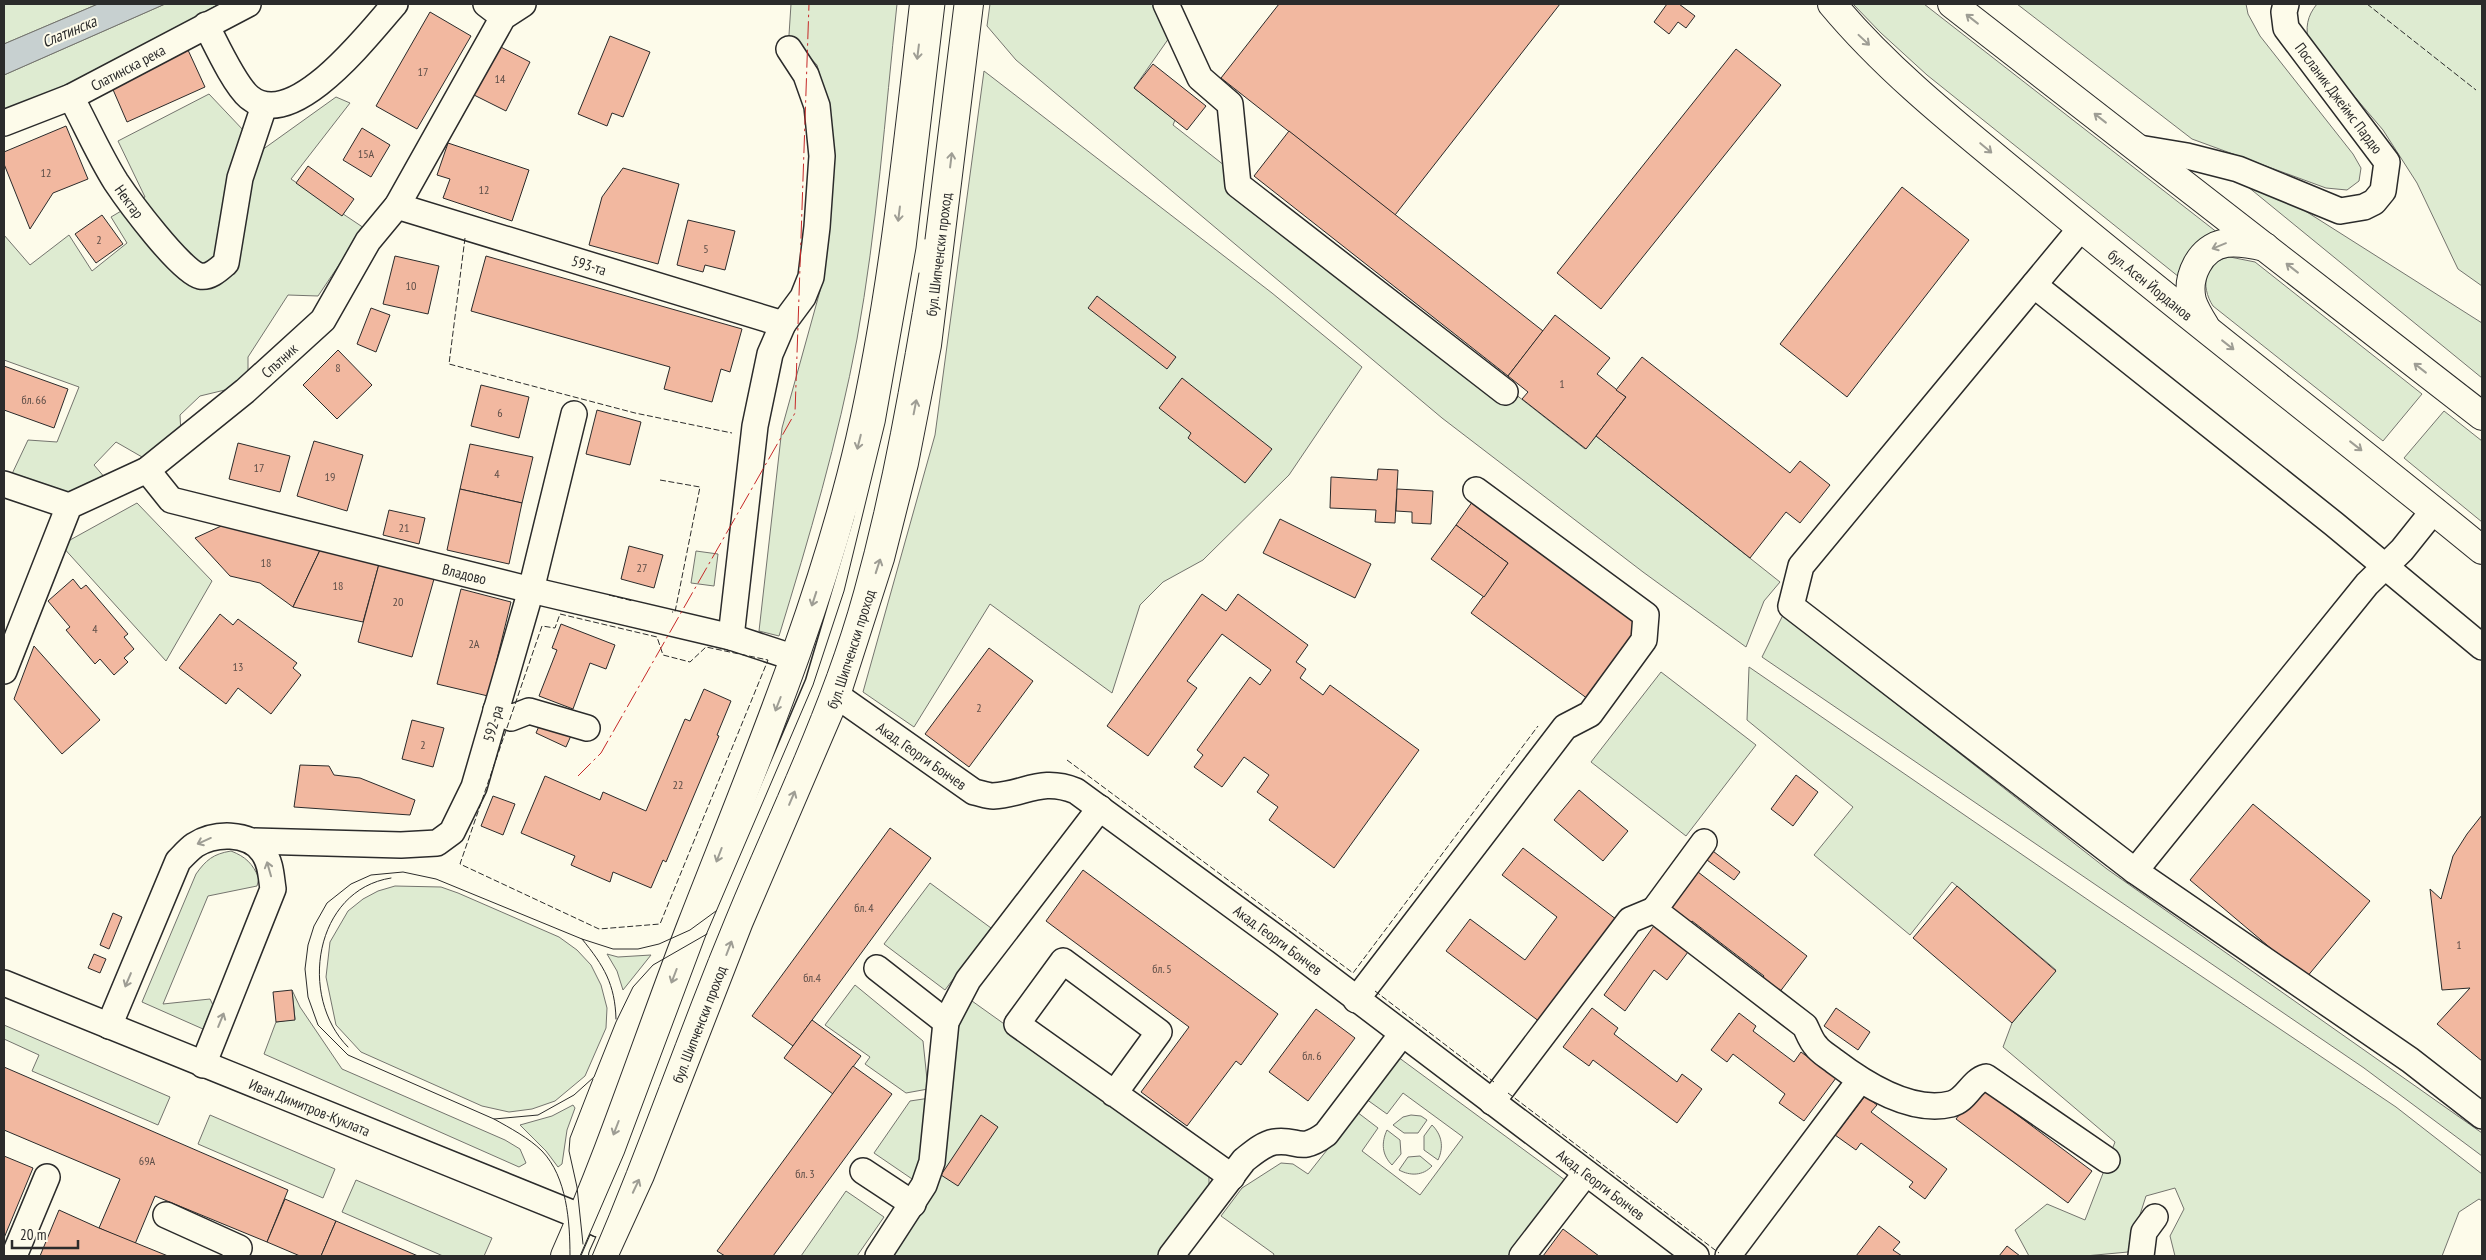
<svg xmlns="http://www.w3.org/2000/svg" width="2486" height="1260" viewBox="0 0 2486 1260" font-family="'PT Sans Narrow',sans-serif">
  <rect width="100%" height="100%" fill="#fdfbea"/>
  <g fill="#deebd1" stroke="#74746e">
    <path d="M4,4H98L4,44Z"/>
    <path d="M165,4H219C150,43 80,84 4,109V75Z"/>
    <path d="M791,4H897C885,115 877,229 857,339C838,440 809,538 779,636L759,631L782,428L820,291L833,179L827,102L817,65L789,35Z"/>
    <path d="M990,4H1153L1169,38L1134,88L1175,120L1173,125L1585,449L1596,436L1780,582L1764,601L1746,647L1643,572L1442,418L1016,60L987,26Z"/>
    <path d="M1853,4H1924L2218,233L2179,277L1927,75L1881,33Z"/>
    <path d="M2017,4H2246L2248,14L2260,36L2353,154L2361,168L2359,181L2347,190L2326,188L2192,139Z"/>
    <path d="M2317,4H2482V286L2458,269L2417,183L2383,130L2309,43C2305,28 2307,16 2317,4Z"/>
    <path d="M984,71L1272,293L1362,367L1289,475L1203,560L1163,582L1140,605L1112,693L990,604L914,727L863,692L935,435Z"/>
    <path d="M209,94L262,150L336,97L350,103L291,179L364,228L318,296L288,295L248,357V370L229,389L200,396L180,415L181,434L149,461L116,442L94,465L106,479L66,500L11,476L28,440L57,442L79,387L4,360V235L30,265L69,235L92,271L127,243L111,217L145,197L118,141Z"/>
    <path d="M2242,182L2288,200L2482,323V378Z"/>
    <path d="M2230,257L2255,262L2422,394L2383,441L2213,306C2200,286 2204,261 2230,257Z"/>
    <path d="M2444,411L2482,441V522L2404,458Z"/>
    <path d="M137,503L212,581L166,661L61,545Z"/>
    <path d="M696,551L718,554L714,586L691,583Z"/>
    <path d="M1783,615L2107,869L2482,1133V1156L2364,1068L1762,657Z"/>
    <path d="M1749,667L2094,904L2396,1107L2482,1174V1201L2479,1199L2459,1212L2442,1256H2175L2170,1236L2184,1209L2175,1188L2146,1196L2128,1252L2085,1256H2029L2015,1230L2047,1204L2085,1220L2115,1142L2003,1047L2012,1023L2056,970L1952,882L1910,935L1814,855L1853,807L1747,720Z"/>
    <path d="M1661,672L1756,745L1686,836L1591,762Z"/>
    <path d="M231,851C246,857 252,863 259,878L257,886L208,896L163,1004L210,999L213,1005L203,1029L142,1002L196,874C206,860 213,854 231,851Z"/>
    <path d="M930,883L991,928L945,990L884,944Z"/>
    <path d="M395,886L441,887L458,893L559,937L577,950L591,965L601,985L607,1008L606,1028L585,1076L555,1101L532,1109L509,1112L482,1106L361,1052L336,1025L326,977L330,942L348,911L363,899L378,891Z"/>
    <path d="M607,954L618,957L651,955L623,990L617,971Z"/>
    <path d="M855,985L923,1041L928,1089L906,1093L865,1064L870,1057L825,1025Z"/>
    <path d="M292,990L300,1007L342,1069L505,1140L520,1149L526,1163L519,1167L264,1054L276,1022L295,1019Z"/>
    <path d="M972,1001L1209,1170V1188L1158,1256H892L928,1195L955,1029Z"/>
    <path d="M4,1025L170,1097L158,1125L32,1071L39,1055L4,1039Z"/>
    <path d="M1398,1057L1569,1183L1512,1256H1273L1274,1254L1221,1216L1242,1188L1281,1163L1293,1164L1308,1174L1357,1112L1378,1128L1362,1151L1420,1195L1463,1137L1403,1093L1387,1114L1366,1099Z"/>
    <path d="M930,1098L925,1157L915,1181L874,1153L910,1101Z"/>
    <path d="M573,1105L575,1108L567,1130L562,1164L558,1167L546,1151L520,1125L552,1116Z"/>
    <path d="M210,1115L335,1169L323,1198L198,1144Z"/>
    <path d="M1411,1115L1421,1116L1427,1120L1418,1133H1404L1393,1125L1403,1117Z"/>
    <path d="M1432,1125C1442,1135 1444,1147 1438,1160L1424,1150V1136Z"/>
    <path d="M1387,1130L1400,1140L1401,1154L1392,1165C1382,1155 1381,1143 1387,1130Z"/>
    <path d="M1420,1156L1432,1166C1423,1176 1410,1176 1399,1170L1408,1157Z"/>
    <path d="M356,1180L492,1238L484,1256H443L342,1212Z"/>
    <path d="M846,1191L884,1217L857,1256H801Z"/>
  </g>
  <path fill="#c7d0d0" stroke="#74746e" d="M98,4H165L4,75V44Z"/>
  <g fill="#f2b8a0" stroke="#2b2b2b">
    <path d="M1279,4H1560L1395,215L1221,78Z"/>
    <path d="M1667,4H1679L1695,16L1686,28L1678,22L1669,34L1654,22Z"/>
    <path d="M430,12L471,36L417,129L376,106Z"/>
    <path d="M610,36L650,52L623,117L612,113L607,126L578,114Z"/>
    <path d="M495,44L530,62L506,111L470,93Z"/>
    <path d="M1736,49L1781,85L1601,309L1557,273Z"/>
    <path d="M188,50L205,87L127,122L111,85Z"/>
    <path d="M1153,64L1206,106L1187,130L1134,88Z"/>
    <path d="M66,126L88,179L53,193L30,229L4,164V152Z"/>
    <path d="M362,128L390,145L371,177L343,160Z"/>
    <path d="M1289,131L1543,331L1508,376L1254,176Z"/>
    <path d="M448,143L529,170L512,221L443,198L450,179L437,175Z"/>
    <path d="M308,166L354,199L342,216L296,183Z"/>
    <path d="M623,168L679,184L658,264L589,245L602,197Z"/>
    <path d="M1902,187L1969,240L1847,397L1780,344Z"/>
    <path d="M102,215L123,244L96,263L75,234Z"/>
    <path d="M688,220L735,231L725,270L705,265L703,272L677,265Z"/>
    <path d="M395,256L439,266L428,314L383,304Z"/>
    <path d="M486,256L742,329L730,372L721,369L712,402L664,389L670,367L471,311Z"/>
    <path d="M1097,296L1176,357L1167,369L1088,308Z"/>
    <path d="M371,308L390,315L376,352L357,344Z"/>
    <path d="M1555,315L1610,358L1597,374L1626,397L1586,449L1522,399L1528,392L1508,376Z"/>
    <path d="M338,350L372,385L337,419L303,385Z"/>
    <path d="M1642,357L1790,473L1800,461L1830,485L1800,523L1786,512L1750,558L1596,436L1626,397L1616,390Z"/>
    <path d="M4,366L68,389L54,428L4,410Z"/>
    <path d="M1182,378L1272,449L1245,483L1188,438L1191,433L1159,408Z"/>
    <path d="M481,385L529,397L519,438L471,426Z"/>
    <path d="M597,410L641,422L630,465L586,454Z"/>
    <path d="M314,441L363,455L347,511L297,496Z"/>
    <path d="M238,443L290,456L280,492L229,479Z"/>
    <path d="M470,444L533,457L522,503L460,489Z"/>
    <path d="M1378,469L1398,470L1395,523L1375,522L1376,510L1330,508L1331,477L1377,480Z"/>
    <path d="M460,489L522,503L509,564L447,550Z"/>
    <path d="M1397,489L1433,491L1431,524L1412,523V512L1396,511Z"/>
    <path d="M1475,498L1645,622L1588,699L1471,613L1508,563L1456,525Z"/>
    <path d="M389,510L425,518L419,544L383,535Z"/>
    <path d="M1280,519L1371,564L1355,598L1263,553Z"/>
    <path d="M230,522L321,548L293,607L260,583L230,576L195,538Z"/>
    <path d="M1456,525L1508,563L1484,597L1431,559Z"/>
    <path d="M629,546L663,555L654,588L621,579Z"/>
    <path d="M321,548L379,564L363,622L293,607Z"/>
    <path d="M379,564L434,579L412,657L358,642Z"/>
    <path d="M73,579L81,589L86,585L128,634L124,637L134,649L124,658L128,662L114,675L100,659L95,664L66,630L70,627L48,601Z"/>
    <path d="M461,589L511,602L488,696L437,684Z"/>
    <path d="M1202,594L1226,611L1238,594L1308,645L1296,662L1306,669L1300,678L1323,695L1330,685L1419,750L1334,868L1269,820L1278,807L1257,792L1269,775L1244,757L1222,787L1194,767L1203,755L1197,750L1250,677L1260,685L1271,670L1222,634L1187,681L1197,688L1148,756L1107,726Z"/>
    <path d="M220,614L233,625L238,619L297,663L293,668L301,675L271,714L238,688L226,704L179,668Z"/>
    <path d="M561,624L615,645L606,669L590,663L573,709L539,696L557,650L552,648Z"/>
    <path d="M34,646L100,720L62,754L14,699Z"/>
    <path d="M989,648L1033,681L969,767L925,734Z"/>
    <path d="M704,689L731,701L717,735L719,736L666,862L663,860L651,888L613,872L610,882L571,865L575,856L521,833L545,776L600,800L603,792L646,811L685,719L690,721Z"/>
    <path d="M543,717L573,731L566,747L536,733Z"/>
    <path d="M412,720L444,728L433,767L402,759Z"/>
    <path d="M300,765L329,766L334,775L360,778L415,800L410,815L294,807Z"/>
    <path d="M1796,775L1818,792L1793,826L1771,809Z"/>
    <path d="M1579,790L1628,831L1603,861L1554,820Z"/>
    <path d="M493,796L515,804L503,835L481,826Z"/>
    <path d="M2253,804L2370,901L2306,978L2190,880Z"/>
    <path d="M2482,815V1061L2437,1024L2470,988L2442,990L2430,889L2441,899L2453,856L2467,834Z"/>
    <path d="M890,828L931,858L793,1046L752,1016Z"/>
    <path d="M1523,848L1621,923L1544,1025L1446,951L1470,919L1525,960L1557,917L1502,875Z"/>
    <path d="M1709,848L1740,872L1734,880L1703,857Z"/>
    <path d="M1083,870L1278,1014L1241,1065L1236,1061L1187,1126L1141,1092L1189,1027L1046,921Z"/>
    <path d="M1698,872L1807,956L1779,993L1761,980L1764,976L1692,921L1689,924L1670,910Z"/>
    <path d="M1957,886L2056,971L2012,1023L1913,938Z"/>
    <path d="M113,913L122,917L109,949L100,945Z"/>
    <path d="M1656,923L1691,948L1667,980L1654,970L1625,1011L1604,995Z"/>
    <path d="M94,954L106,959L100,973L88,968Z"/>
    <path d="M292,990L295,1020L276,1022L273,992Z"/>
    <path d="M1592,1008L1618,1028L1614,1034L1677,1082L1682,1074L1702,1089L1677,1123L1593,1060L1589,1066L1563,1047Z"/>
    <path d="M1836,1008L1870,1032L1858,1050L1824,1026Z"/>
    <path d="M1316,1009L1355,1038L1308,1101L1269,1072Z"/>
    <path d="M1739,1013L1756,1026L1753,1031L1794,1062L1801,1052L1836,1078L1804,1121L1779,1103L1785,1094L1733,1054L1727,1062L1711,1050Z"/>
    <path d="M812,1020L861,1056L833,1094L784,1058Z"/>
    <path d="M853,1066L892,1094L773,1256H725L717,1251Z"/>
    <path d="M4,1067L288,1190L267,1242L155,1196L135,1244L99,1228L120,1179L4,1130Z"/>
    <path d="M1980,1087L2092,1171L2068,1203L1956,1119Z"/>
    <path d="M1865,1096L1877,1105L1871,1112L1947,1169L1925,1199L1909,1187L1913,1182L1861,1143L1856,1150L1835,1135Z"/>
    <path d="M981,1115L998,1127L958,1186L941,1175Z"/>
    <path d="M4,1156L33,1168L4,1238Z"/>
    <path d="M285,1199L336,1221L321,1256H300L267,1242Z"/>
    <path d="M59,1210L99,1228L168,1256H40Z"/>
    <path d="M336,1221L418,1256H321Z"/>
    <path d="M1879,1226L1900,1242L1893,1250L1902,1256H1856Z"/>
    <path d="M1563,1229L1599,1256H1543Z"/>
    <path d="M2007,1246L2020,1256H1999Z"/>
  </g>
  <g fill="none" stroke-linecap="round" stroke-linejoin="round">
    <defs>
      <g id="minor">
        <path d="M486,4L503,17"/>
        <path d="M1166,4L1200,78L1230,104L1238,185L1505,392"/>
        <path d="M206,25C216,44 234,84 249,97C293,134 369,33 395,4"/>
        <path id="s1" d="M71,97C86,125 99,155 116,182C128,200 181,272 200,276C210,278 219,269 226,263L240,178L264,106"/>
        <path id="s2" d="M4,123L71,97L248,4"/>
        <path d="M2139,148L2187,156L2238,169L2340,211L2364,207L2374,202L2383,191L2387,162L2286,28L2284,12L2286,4"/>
        <path id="s3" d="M397,206L783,324"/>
        <path d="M2081,228L1801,566L1791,606L2135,871L2410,1060L2482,1116"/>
        <path d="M2034,285L2334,524L2482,647"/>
        <path id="s4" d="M147,470L171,500L531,590L731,637L795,658"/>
        <path d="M4,484L69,506"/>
        <path d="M731,637L755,426L770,354L783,324L803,297L811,277L817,227L822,156L817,106L806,75L789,49"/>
        <path id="s5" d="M4,671L69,506L147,470L245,391L323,320L368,241L397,206L503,17L523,4"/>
        <path id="s6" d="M836,695L974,792C980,793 987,796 993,796C1026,794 1041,777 1076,791L1282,942L1696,1256"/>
        <path d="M496,710L511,718L529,711L587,728"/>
        <path id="s7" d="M251,841L401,845L437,843L452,832L474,787L531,590L574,414"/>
        <path d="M1704,842L1654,910L1805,1026C1808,1032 1811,1041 1816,1046C1820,1052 1828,1056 1834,1061C1863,1083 1911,1114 1951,1104C1967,1100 1971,1081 1986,1077L2107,1160"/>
        <path d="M2135,871L2367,584L2402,550L2434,510"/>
        <path d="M877,968L946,1022"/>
        <path id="s8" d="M4,983L599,1224"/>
        <path d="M1356,1000L1565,727L1590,714L1644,640L1646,615L1476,490"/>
        <path d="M109,1026L178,861C183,856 189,849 195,845C214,833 248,831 263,852C271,863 271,876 273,889L203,1065"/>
        <path d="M1114,1094L1159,1032L1063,961L1017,1024L1232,1177"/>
        <path d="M1492,1102L1630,920L1654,910"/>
        <path d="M863,1171L913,1204"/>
        <path d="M166,1215L239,1248L235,1256"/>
        <path d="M599,1224L738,872L818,684L866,522L911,306L948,4"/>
        <path d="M14,1256L47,1177"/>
        <path d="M878,1256L924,1185L932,1162L946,1022L968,980L1100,808"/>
        <path d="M1171,1256L1244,1160C1253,1153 1263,1144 1274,1142C1298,1138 1299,1154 1326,1134L1402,1034"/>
        <path d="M1522,1256L1586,1173"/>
        <path d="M1728,1256L1860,1080"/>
        <path d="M2141,1256L2144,1232L2155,1217"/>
      </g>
      <g id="major">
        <path id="s9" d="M1832,4C1892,76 1968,134 2040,194C2185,315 2336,430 2482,550"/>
        <path d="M1952,4L2482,416"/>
        <path d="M2205,326C2200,318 2195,310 2192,301C2186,277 2200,247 2226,243C2239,241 2252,244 2265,247"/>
        <path d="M565,1256C613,1148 649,1035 692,924C754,765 821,607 860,440C893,296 907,150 924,4"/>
        <path id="s10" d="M603,1256L640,1175L739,921L836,695L880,558L904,463L927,345L969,4"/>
      </g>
    </defs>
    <use href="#minor" stroke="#2b2b2b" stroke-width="28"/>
    <use href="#major" stroke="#2b2b2b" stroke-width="30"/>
    <use href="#minor" stroke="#fdfbea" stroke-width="25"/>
    <use href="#major" stroke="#fdfbea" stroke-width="28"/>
    <g stroke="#2b2b2b" stroke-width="1">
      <path d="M925,239L954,4"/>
      <path d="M707,934L653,965L633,987L616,1022L594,1077L574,1095L538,1115L494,1119L348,1055L318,1025L308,997L305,969L308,945L314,926L327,903L351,884L371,875L403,872L436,879L582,939L613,949H638L659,944L690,930L716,911"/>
      <path d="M582,939C604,966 615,984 616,1019"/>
      <path d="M348,1047C298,997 314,890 391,878"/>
      <path d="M494,1119C510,1128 529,1138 542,1151C567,1177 570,1222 570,1256"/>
      <path d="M583,1244L577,1187L569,1151L570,1138L593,1079"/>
      <path d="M580,1256L624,1154L706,935L813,685L844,591L885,423L916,248L945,4"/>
      <path d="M592,1256C640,1144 679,1029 726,916C770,809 823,703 854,590C883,486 901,379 919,273"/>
    </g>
    <g stroke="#2b2b2b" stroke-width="1" stroke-dasharray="6 2.5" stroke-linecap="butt">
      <path d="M2367,4L2476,90"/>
      <path d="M465,238L449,364L635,413L732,433"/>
      <path d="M660,480L700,487L675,612H672"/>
      <path d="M609,595L633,601"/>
      <path d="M560,614L657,637L663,655L690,662L706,647L768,660L660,924L599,929L460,864L542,626L555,628Z"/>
      <path d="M1067,760L1353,973L1538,726"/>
      <path d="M1375,991L1494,1082"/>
      <path d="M1508,1093L1719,1253"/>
    </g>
    <path stroke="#c62828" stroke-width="1" stroke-dasharray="18 4 2.5 4" stroke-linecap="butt" d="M578,776L601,753L795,413L809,4"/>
  </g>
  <defs><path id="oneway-shaft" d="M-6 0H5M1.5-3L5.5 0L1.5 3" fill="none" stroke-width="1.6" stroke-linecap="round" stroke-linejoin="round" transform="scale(1.25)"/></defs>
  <g stroke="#9e9d94">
    <use href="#oneway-shaft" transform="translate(1972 19) rotate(-142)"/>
    <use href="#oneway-shaft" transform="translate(1864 40) rotate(43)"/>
    <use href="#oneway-shaft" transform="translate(918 52) rotate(97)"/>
    <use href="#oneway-shaft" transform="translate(2100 118) rotate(-142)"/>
    <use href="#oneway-shaft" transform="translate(1986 148) rotate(40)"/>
    <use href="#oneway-shaft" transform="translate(951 160) rotate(-83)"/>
    <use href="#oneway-shaft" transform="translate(899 214) rotate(97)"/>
    <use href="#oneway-shaft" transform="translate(2219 246) rotate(158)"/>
    <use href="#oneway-shaft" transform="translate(2292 268) rotate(-142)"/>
    <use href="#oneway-shaft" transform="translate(2228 345) rotate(38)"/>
    <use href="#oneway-shaft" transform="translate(2420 368) rotate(-142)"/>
    <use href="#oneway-shaft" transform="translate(915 407) rotate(-79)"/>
    <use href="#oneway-shaft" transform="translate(859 442) rotate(104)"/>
    <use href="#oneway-shaft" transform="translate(2356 446) rotate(38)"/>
    <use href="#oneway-shaft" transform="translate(878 566) rotate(-72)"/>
    <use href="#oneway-shaft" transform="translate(814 599) rotate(108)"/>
    <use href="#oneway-shaft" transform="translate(778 704) rotate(111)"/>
    <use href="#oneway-shaft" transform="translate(792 798) rotate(-67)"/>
    <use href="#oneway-shaft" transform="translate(204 841) rotate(156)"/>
    <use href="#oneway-shaft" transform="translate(719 855) rotate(111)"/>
    <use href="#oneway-shaft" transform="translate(269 869) rotate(-106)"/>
    <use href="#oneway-shaft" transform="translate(729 948) rotate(-69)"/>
    <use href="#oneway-shaft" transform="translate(674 976) rotate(111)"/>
    <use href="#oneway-shaft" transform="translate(128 980) rotate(113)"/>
    <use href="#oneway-shaft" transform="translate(221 1020) rotate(-68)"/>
    <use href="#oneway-shaft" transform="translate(616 1128) rotate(111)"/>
    <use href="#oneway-shaft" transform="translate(636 1186) rotate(-65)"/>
  </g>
  <g text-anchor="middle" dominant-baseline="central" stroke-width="4" stroke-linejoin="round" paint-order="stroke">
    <g font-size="12" fill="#5d4e48">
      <text x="423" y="71">17</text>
      <text x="500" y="78">14</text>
      <text x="366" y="153">15А</text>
      <text x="46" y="172">12</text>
      <text x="484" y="189">12</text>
      <text x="99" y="239">2</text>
      <text x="706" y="248">5</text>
      <text x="411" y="285">10</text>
      <text x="338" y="367">8</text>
      <text x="1562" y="383">1</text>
      <text x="34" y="399">бл. 66</text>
      <text x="500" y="412">6</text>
      <text x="259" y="467">17</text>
      <text x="497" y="473">4</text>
      <text x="330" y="476">19</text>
      <text x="404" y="527">21</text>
      <text x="266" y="562">18</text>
      <text x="642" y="567">27</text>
      <text x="338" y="585">18</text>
      <text x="398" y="601">20</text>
      <text x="95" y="628">4</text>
      <text x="474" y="643">2А</text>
      <text x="238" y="666">13</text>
      <text x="979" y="707">2</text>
      <text x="423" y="744">2</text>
      <text x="678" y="784">22</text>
      <text x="864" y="907">бл. 4</text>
      <text x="2459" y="944">1</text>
      <text x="1162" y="968">бл. 5</text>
      <text x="812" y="977">бл.4</text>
      <text x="1312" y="1055">бл. 6</text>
      <text x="147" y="1160">69А</text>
      <text x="805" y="1173">бл. 3</text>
    </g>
    <g font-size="15" fill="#2b2b2b" stroke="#fdfbea">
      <text stroke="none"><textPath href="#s2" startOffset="136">Слатинска река</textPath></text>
      <text transform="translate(2339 98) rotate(53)">Посланик Джеймс Пардю</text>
      <text stroke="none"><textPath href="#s1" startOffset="120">Нектар</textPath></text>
      <text stroke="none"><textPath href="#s10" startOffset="1061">бул. Шипченски проход</textPath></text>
      <text stroke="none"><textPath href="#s3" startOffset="201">593-та</textPath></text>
      <text stroke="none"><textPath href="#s9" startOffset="425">бул. Асен Йорданов</textPath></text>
      <text stroke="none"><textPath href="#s5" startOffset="435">Спътник</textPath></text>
      <text stroke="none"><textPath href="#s4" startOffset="341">Владово</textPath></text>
      <text stroke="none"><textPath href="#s10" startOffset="656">бул. Шипченски проход</textPath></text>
      <text stroke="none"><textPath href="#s7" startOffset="321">592-ра</textPath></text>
      <text stroke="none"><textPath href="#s6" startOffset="105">Акад. Георги Бончев</textPath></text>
      <text stroke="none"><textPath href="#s6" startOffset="524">Акад. Георги Бончев</textPath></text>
      <text stroke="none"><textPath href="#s10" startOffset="251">бул. Шипченски проход</textPath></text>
      <text stroke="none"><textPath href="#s8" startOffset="330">Иван Димитров-Куклата</textPath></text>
      <text stroke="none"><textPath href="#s6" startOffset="929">Акад. Георги Бончев</textPath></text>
    </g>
    <g font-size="16" font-style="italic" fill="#2b2b2b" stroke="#fdfbea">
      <text transform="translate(69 31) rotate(-23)">Слатинска</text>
    </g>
  </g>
  <rect width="2486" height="1260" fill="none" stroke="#2b2b2b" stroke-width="10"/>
  <path d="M12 1240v8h66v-8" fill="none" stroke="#2b2b2b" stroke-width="2.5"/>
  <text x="20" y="1240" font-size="15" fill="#2b2b2b" stroke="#fdfbea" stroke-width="4" paint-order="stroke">20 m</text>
</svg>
